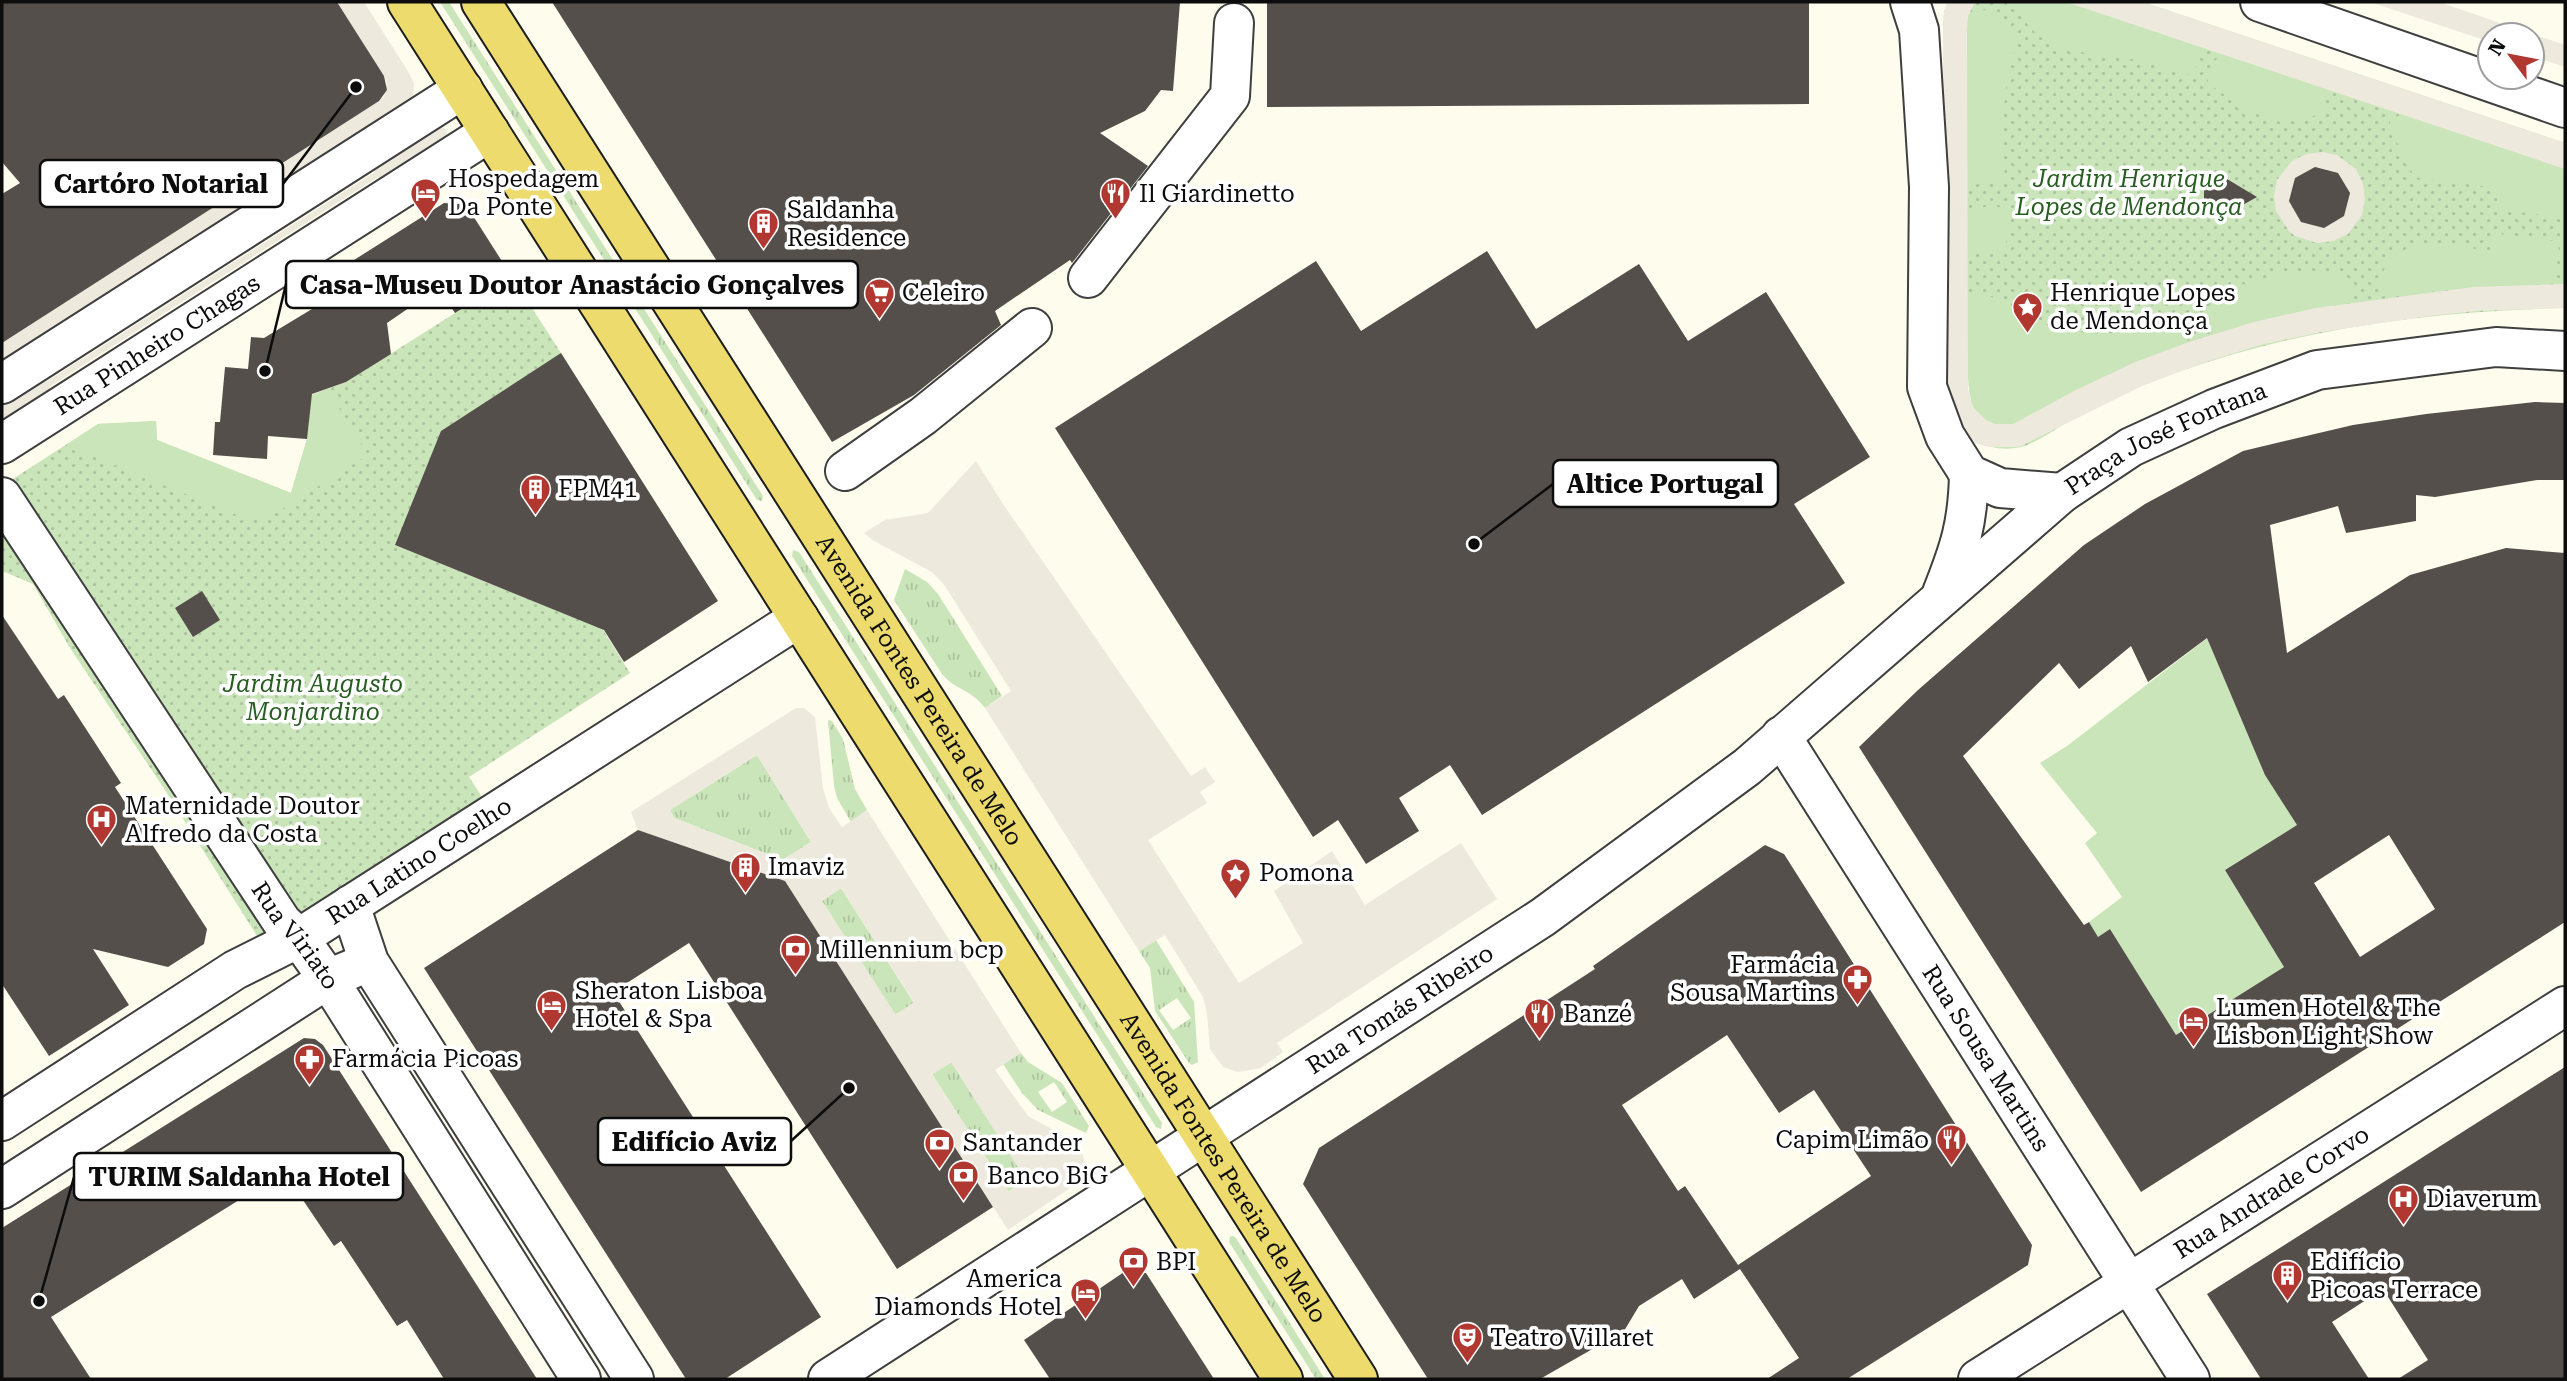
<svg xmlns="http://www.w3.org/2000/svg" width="2567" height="1381" viewBox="0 0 2567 1381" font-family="'Roboto Serif',serif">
  <defs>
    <pattern id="grass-tufts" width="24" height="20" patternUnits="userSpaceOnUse" patternTransform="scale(1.75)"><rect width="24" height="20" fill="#cbe5ba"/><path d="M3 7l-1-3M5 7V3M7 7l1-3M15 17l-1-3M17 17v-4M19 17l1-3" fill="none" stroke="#adc39f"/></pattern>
    <pattern id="park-dots" width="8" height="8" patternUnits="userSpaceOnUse" patternTransform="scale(1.75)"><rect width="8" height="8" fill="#cbe5ba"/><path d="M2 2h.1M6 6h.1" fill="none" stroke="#adc39f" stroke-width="1.8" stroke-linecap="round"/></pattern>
  </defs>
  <rect width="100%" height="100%" fill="#fefced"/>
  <g fill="url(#grass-tufts)" fill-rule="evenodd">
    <path d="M440,2H449L763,496L762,501L757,500Z"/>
    <path d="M793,550L799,552L1162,1123L1161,1129L1156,1127L792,556Z"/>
    <path d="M905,569L927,582L938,594L1002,696L985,708C971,689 955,690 942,674L894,600Z"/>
    <path d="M828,720L832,721L843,739L855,789L867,810L851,822L837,798L834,786Z"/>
    <path d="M757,755L811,842L783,860L674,818L670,810Z"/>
    <path d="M841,888L914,1003L895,1015L822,901Z"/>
    <path d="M1156,940L1194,1002L1198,1062L1192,1065L1189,1063L1155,1011L1150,968L1139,951ZM1177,998L1191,1018L1173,1030L1159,1010Z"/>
    <path d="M1021,1053L1028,1062L1062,1083L1089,1126L1086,1133L1038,1110L1022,1093L1003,1064ZM1054,1082L1067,1102L1052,1112L1038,1092Z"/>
    <path d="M952,1062L1027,1180L1008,1192L932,1074Z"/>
    <path d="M1233,1236L1236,1238L1325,1379H1316L1229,1242L1230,1237Z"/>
  </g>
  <g fill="url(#park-dots)">
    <path d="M1948,2H2143L2565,143V308C2421,311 2278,331 2144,385C2118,395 2092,408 2068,422C2052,431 2034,445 2016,448C2001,450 1988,447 1974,442L1943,30L1944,11Z"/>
    <path d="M512,277L561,353L395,545L570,616L580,593L630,673L469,777L482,797L567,742L572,749L264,947L163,787L70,648L33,584L2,571V486L98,424L156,421L157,440L291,493L307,439L312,395L346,382Z"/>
  </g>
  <g fill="#cbe5ba">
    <path d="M2017,2H2066L2190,43L2199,49L2200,57L2193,73L2187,75C2166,68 2146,61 2124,58C2083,52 2031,53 2017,2Z"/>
    <path d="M1984,10C1998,12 2012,22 2014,37C2017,53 2008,73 2006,90C2002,119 2003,147 2005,176L2002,183H1972L1968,178V24L1976,12Z"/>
    <path d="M2227,55L2319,87C2344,115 2293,125 2274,121C2262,119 2216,91 2208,82C2208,70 2213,56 2227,55Z"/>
    <path d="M2402,114L2561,168L2565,171L2564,212L2558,217L2502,210L2498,208V188L2419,178L2413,175L2404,153L2390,133V120Z"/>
    <path d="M1972,207H2004L2008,211L2006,250L1971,253L1967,250L1968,212Z"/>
    <path d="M2499,234L2555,241L2559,244L2556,281L2552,284L2473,287L2394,296L2382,293L2379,287C2388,229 2449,246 2490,251L2495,236Z"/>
    <path d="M2305,271L2341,274L2351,287L2348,298L2341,304L2254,322L2214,335L2210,331C2210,322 2208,312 2213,304C2225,283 2282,273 2305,271Z"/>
    <path d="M1981,293C1995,296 2006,308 2019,314C2072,340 2124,338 2179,320L2183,321L2188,339L2186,343C2149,357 2112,372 2077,389C2056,400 2033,420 2010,424C1963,433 1968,378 1968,349C1968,333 1967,317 1969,301L1974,295Z"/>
    <path d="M327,389L368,455L271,516L259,518L234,514L66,445L98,424L156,421L157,440L291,493L307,439L312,395Z"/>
    <path d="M2210,636L2297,825L2225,870L2284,967L2176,1035L2110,929L2098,937L2089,922L2122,897L2085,843L2097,833L2040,763L2067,746Z"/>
  </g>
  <g fill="#edeadd" fill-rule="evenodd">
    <path d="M337,2H364L409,73L414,84L413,97L408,108L2,371V343L384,97L387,83L384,76Z"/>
    <path d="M1948,2H1975L1968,16L1967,31L1968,388L1973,407L1986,420L1995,424H2013L2076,390L2133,363L2186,343L2254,322L2316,308L2473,287L2565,284V308L2475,311L2429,316L2321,332L2260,345L2200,364L2142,386L2019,447H1989L1974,442L1962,432L1944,390L1943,30L1944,11Z"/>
    <path d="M2066,2H2143L2565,143V169Z"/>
    <path d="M2370,2H2439L2565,45V67L2532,56V35H2490V42Z"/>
    <path d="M440,125L446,130L448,138L385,187L378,177L49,387L55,398L2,432V397L40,372L46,382L375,172L369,161Z"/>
    <path d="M2322,152L2337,155L2356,169L2363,184L2365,199L2362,215L2348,234L2333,241L2317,243L2295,236L2289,231L2276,211L2274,195L2277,180L2292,161L2306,154ZM2315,167L2338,173L2350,193L2344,216L2324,228L2301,222L2289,202L2296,178Z"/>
    <path d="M976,461L1003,504L1191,776L1205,767L1215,782L1200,792L1207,803L1148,840L1239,983L1303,943L1274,891L1332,851L1365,905L1461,843L1497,899L1277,1043L1283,1052L1261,1068L1238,1072L1223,1067L1210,1049L1207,1014L1203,997L1165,935L1139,951L985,708L1011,691L945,586L932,572L874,541L864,533L885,520L928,513Z"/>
    <path d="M796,708H804L815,717L823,788L829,808L842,827L867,810L1021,1053L995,1070L1028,1116L1070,1139L1082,1153L1085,1163L1079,1182L1008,1230L785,881L638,830L631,812ZM757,755L811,842L782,860L674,818L670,810ZM841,888L914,1002L896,1015L822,901ZM951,1062L1026,1180L1009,1192L932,1075Z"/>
  </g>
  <g fill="#544f4a" fill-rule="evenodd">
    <path d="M2,2H337L384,76L387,90L379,101L2,343V194L20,183L2,162Z"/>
    <path d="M552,2H1180L1173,91L1161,90L1145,111L1100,133L1148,166L1072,263L1070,260L995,311L1001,325L914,395L832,442Z"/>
    <path d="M1267,2H1809V104L1267,107Z"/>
    <path d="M2315,167L2338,173L2350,193L2344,216L2324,228L2301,222L2289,201L2295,178Z"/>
    <path d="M2222,176L2257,197L2221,217L2204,206V186Z"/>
    <path d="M444,203L460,204L470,211L512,277L455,313L438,288L387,323L391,354L346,382L312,394L307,439L268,436L267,459L213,455L215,422H220L225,367L248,369L251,337L264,338L312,309L302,293Z"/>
    <path d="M1487,251L1536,329L1639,264L1688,341L1766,292L1870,457L1794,504L1845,583L1482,815L1450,765L1399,798L1419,831L1366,864L1338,820L1313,837L1055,428L1316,261L1361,331Z"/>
    <path d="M561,353L718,601L624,662L604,630L395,545L441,431Z"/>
    <path d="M2535,402L2565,403V480H2537L2435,497L2416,495V521L2346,533L2338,506L2270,525L2287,653L2410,575L2506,548L2565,553V922L2141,1192L1859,747L1918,690L2084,545L2145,504L2243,451L2353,425L2426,414ZM2207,638L2265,775L2297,825L2225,870L2284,967L2176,1035L2110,929L2098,937L2089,922L2084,925L1963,756L2059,663L2079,689L2131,646L2148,682ZM2389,835L2435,909L2360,957L2314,883Z"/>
    <path d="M202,591L220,620L193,637L175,608Z"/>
    <path d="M2,615L58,699L64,695L121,783L115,787L207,929L204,944L168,967L93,949L129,1005L49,1056L2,984Z"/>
    <path d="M638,830L785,881L993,1207L897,1269L689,943L613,992L821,1317L725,1379H686L424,968Z"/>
    <path d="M1765,845L1784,854L2032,1245L2028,1265L1847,1379H1767L1799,1358L1740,1269L1694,1299L1682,1279L1639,1306L1624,1331L1540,1379H1428L1303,1184L1319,1148L1595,969L1593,966ZM1727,1035L1779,1113L1814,1090L1871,1176L1738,1265L1685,1186L1678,1191L1622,1105Z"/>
    <path d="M304,1038L315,1039L323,1045L537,1379H444L407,1320L397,1326L341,1241L334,1246L284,1172L51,1317L91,1379H2V1228Z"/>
    <path d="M2565,1067V1379H2398L2428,1360L2383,1289L2332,1322L2369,1379H2261L2207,1294Z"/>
    <path d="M1127,1270L1146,1273L1214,1379H1050L1024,1340Z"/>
  </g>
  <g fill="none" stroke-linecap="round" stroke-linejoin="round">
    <defs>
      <g id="street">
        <path d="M1910,2L1919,30L1929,187L1927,387L1945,436L1969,474L2000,488L2062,493"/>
        <path d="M2260,2L2565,108"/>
        <path d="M1088,278L1230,96L1234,23"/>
        <path d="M2,384L463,89"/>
        <path id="s1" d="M2,444L490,132"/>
        <path d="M845,471L923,416L1032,328"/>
        <path id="s2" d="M2,497L282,922L299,938L328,979L581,1379"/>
        <path d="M1942,593C1960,548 1968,523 1969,474"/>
        <path id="s3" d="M1781,736L2190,1379"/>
        <path d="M350,905L369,962L634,1379"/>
        <path id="s4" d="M2,1121L235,970L299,938L799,618"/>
        <path d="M2,1189L328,979L352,969"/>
        <path id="s5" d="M828,1379L1543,917L1747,767L2062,493L2131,447L2214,409L2317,370L2496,347L2565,351"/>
        <path id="s6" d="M1978,1379L2565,1006"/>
      </g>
      <g id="primary">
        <path d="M407,2L1283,1379"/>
        <path id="s7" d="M481,2L1358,1379"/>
      </g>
    </defs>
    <use href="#street" stroke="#3f3f3f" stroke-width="42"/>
    <use href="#primary" stroke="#1d1d1d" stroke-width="42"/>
    <use href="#street" stroke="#fff" stroke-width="38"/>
    <use href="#primary" stroke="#eddc6d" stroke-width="38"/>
  </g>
  <defs>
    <symbol id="hotel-pin" viewBox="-11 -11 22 30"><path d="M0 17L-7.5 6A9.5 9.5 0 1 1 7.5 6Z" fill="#b13830" stroke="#fff"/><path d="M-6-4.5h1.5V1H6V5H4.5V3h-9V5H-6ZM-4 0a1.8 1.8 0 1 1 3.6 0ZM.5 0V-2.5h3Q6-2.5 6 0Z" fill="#fff"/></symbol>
    <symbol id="restaurant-pin" viewBox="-11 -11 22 30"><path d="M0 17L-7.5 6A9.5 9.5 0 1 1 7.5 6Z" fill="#b13830" stroke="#fff"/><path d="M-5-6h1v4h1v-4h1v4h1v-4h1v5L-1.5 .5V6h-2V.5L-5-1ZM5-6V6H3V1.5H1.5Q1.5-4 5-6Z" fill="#fff"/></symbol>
    <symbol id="building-pin" viewBox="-11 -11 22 30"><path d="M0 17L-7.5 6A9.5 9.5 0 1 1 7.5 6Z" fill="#b13830" stroke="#fff"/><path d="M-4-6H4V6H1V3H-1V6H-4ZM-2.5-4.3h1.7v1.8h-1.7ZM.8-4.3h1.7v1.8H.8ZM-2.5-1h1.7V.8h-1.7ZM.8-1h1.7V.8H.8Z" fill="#fff"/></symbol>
    <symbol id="supermarket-pin" viewBox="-11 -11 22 30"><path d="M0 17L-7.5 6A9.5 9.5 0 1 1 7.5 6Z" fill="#b13830" stroke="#fff"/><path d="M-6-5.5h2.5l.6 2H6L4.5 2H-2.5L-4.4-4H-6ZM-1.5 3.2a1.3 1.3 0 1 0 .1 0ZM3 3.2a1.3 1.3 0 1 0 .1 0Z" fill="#fff"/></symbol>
    <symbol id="sight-pin" viewBox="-11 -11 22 30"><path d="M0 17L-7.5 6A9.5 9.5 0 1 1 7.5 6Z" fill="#b13830" stroke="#fff"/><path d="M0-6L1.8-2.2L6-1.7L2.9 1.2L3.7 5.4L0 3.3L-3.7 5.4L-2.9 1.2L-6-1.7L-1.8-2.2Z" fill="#fff"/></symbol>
    <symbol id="hospital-pin" viewBox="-11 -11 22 30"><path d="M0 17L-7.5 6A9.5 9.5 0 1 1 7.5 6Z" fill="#b13830" stroke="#fff"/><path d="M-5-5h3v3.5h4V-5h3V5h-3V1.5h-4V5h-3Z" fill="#fff"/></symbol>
    <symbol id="bank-pin" viewBox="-11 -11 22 30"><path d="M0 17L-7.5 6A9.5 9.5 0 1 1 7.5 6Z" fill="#b13830" stroke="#fff"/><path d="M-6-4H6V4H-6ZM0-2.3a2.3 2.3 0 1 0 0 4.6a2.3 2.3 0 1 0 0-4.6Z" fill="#fff"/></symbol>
    <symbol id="pharmacy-pin" viewBox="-11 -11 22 30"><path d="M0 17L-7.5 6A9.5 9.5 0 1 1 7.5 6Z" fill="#b13830" stroke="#fff"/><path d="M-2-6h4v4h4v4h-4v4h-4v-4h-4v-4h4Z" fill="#fff"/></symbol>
    <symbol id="theatre-pin" viewBox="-11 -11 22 30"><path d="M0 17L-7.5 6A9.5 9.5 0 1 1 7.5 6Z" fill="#b13830" stroke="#fff"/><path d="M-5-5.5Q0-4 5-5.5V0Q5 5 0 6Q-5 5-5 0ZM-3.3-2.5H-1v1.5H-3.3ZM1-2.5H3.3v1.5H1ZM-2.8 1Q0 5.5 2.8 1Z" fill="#fff"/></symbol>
  </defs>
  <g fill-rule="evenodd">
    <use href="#hotel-pin" x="408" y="176" width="35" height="47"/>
    <use href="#restaurant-pin" x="1098" y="176" width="35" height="47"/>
    <use href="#building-pin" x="746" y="206" width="35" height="47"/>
    <use href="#supermarket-pin" x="862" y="276" width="35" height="47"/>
    <use href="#sight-pin" x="2010" y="290" width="35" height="47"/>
    <use href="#building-pin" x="518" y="472" width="35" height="47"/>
    <use href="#hospital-pin" x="84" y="802" width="35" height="47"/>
    <use href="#building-pin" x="728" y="850" width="35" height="47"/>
    <use href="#sight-pin" x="1218" y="856" width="35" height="47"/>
    <use href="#bank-pin" x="778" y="932" width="35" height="47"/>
    <use href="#pharmacy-pin" x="1840" y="962" width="35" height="47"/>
    <use href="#hotel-pin" x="534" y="988" width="35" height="47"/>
    <use href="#restaurant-pin" x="1522" y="996" width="35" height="47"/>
    <use href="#hotel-pin" x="2176" y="1004" width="35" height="47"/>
    <use href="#pharmacy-pin" x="292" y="1042" width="35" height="47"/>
    <use href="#restaurant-pin" x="1934" y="1122" width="35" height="47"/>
    <use href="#bank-pin" x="922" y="1126" width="35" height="47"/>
    <use href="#bank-pin" x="946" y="1158" width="35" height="47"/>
    <use href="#hospital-pin" x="2386" y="1182" width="35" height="47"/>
    <use href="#bank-pin" x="1116" y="1244" width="35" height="47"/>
    <use href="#building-pin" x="2270" y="1258" width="35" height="47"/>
    <use href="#hotel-pin" x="1068" y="1276" width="35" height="47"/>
    <use href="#theatre-pin" x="1450" y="1320" width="35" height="47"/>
  </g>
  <g text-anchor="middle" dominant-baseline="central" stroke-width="7" stroke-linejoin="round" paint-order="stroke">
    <g font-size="24" fill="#0c0c0c" stroke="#fff" text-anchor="start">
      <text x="448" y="179">Hospedagem<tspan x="448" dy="28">Da Ponte</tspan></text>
      <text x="1139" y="194">Il Giardinetto</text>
      <text x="787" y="210">Saldanha<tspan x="787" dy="28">Residence</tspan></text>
      <text x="902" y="293">Celeiro</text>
      <text x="2050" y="293">Henrique Lopes<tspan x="2050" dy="28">de Mendonça</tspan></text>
      <text x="558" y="489">FPM41</text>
      <text x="125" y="806">Maternidade Doutor<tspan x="125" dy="28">Alfredo da Costa</tspan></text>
      <text x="768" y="867">Imaviz</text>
      <text x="1259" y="873">Pomona</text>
      <text x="819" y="950">Millennium bcp</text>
      <text x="1835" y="965" text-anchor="end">Farmácia<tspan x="1835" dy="28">Sousa Martins</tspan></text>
      <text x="575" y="991">Sheraton Lisboa<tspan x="575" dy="28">Hotel &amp; Spa</tspan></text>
      <text x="2216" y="1008">Lumen Hotel &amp; The<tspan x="2216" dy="28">Lisbon Light Show</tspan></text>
      <text x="1563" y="1014">Banzé</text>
      <text x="332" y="1059">Farmácia Picoas</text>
      <text x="1929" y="1140" text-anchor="end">Capim Limão</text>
      <text x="963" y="1143">Santander</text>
      <text x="987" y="1176">Banco BiG</text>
      <text x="2426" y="1199">Diaverum</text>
      <text x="1156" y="1262">BPI</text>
      <text x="2310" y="1262">Edifício<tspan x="2310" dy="28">Picoas Terrace</tspan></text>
      <text x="1062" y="1279" text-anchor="end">America<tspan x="1062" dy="28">Diamonds Hotel</tspan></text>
      <text x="1490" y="1338">Teatro Villaret</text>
    </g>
    <g font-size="24" font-style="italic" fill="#285e22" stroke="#fff">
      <text x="2129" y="179">Jardim Henrique<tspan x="2129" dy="28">Lopes de Mendonça</tspan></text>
      <text x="313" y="684">Jardim Augusto<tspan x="313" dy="28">Monjardino</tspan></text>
    </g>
    <g font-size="24" fill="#0c0c0c" stroke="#fff">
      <text stroke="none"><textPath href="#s1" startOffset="184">Rua Pinheiro Chagas</textPath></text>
      <text stroke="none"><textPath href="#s5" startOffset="1640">Praça José Fontana</textPath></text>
      <text stroke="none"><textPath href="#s7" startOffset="816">Avenida Fontes Pereira de Melo</textPath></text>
      <text stroke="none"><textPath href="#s4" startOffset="492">Rua Latino Coelho</textPath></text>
      <text stroke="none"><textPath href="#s2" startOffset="528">Rua Viriato</textPath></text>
      <text stroke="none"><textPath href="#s5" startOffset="681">Rua Tomás Ribeiro</textPath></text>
      <text stroke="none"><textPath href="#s3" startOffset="382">Rua Sousa Martins</textPath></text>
      <text stroke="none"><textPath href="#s7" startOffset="1382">Avenida Fontes Pereira de Melo</textPath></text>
      <text stroke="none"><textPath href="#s6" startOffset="348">Rua Andrade Corvo</textPath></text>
    </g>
  </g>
  <path fill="none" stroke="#0c0c0c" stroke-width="2.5" d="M356 87L283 184M265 371L286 284M1474 544L1553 484M849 1088L791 1141M39 1301L74 1177"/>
  <g fill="#0c0c0c" stroke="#fff" stroke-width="2.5">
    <circle cx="356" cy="87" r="7"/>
    <circle cx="265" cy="371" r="7"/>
    <circle cx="1474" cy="544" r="7"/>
    <circle cx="849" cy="1088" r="7"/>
    <circle cx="39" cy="1301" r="7"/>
  </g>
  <g fill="#fff" stroke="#0c0c0c" stroke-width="2.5">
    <rect x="40" y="160" width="243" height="47" rx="7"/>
    <rect x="286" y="261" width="572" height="47" rx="7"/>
    <rect x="1553" y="460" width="225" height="47" rx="7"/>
    <rect x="598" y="1118" width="193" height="47" rx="7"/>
    <rect x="74" y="1153" width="329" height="47" rx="7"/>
  </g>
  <g font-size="26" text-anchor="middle" font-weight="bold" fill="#0c0c0c">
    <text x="161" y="193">Cartóro Notarial</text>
    <text x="572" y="294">Casa-Museu Doutor Anastácio Gonçalves</text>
    <text x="1665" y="493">Altice Portugal</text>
    <text x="694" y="1151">Edifício Aviz</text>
    <text x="239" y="1186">TURIM Saldanha Hotel</text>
  </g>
  <rect width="2567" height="1381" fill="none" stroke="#0c0c0c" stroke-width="7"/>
  <g transform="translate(2511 56) rotate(302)"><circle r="33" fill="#ffffff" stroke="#9e9e9e" stroke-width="2"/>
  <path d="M0-5L12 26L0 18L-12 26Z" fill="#b13830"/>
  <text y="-10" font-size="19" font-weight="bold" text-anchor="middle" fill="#0c0c0c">N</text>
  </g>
</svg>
